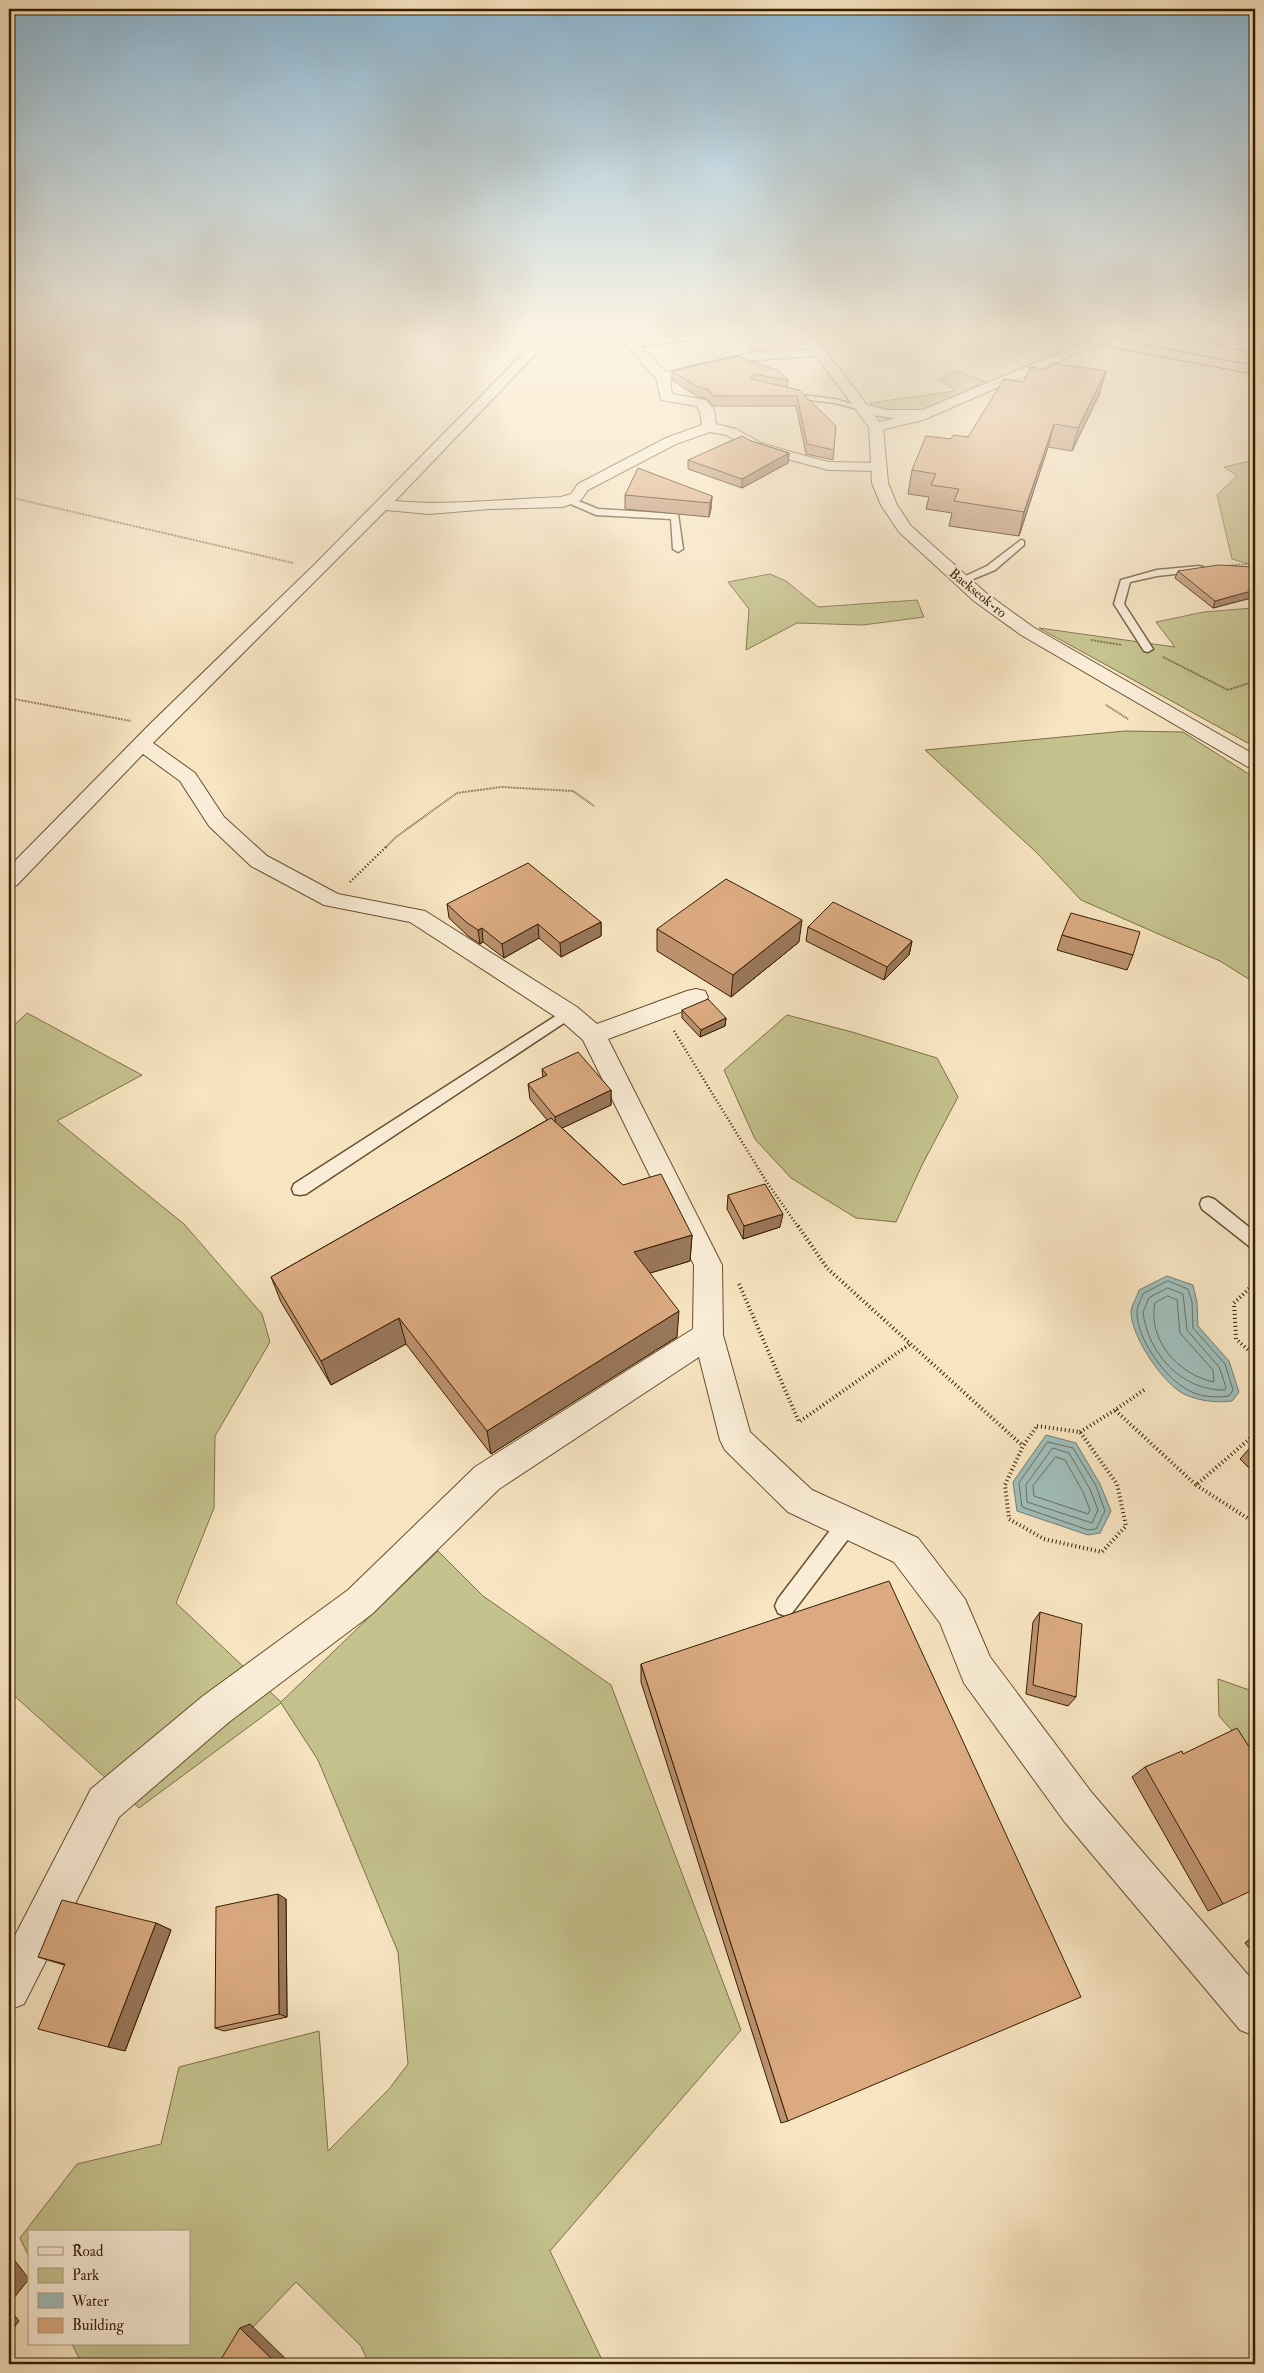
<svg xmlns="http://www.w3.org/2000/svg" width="1264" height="2373" viewBox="0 0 1264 2373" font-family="'IM FELL Double Pica',serif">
  <rect width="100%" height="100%" fill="#f7e4c1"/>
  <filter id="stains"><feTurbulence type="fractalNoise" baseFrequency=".004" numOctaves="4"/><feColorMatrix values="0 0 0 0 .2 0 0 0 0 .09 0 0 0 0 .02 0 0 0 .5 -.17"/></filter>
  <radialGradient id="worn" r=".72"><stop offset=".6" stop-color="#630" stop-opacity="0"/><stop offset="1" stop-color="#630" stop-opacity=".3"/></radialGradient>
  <g fill="#c4c28d" stroke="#7e7046">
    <path d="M710,332H793L808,350L762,353L737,346Z"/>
    <path d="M955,371L985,381C956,397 901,432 870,403L955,391L939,379Z"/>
    <path d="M1255,460V566L1232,559L1217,495L1237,476L1224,467Z"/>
    <path d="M770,574L786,581L818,607L917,600L924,617L863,625L797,623L746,650L749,609L728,582Z"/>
    <path d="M1250,598L1255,599V747L1039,628L1175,647L1156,622L1204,612L1253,608Z"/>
    <path d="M1125,731L1183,732L1255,778V983L1220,961L1081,900L1036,852L925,750Z"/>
    <path d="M27,1013L142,1075L57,1121L184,1224L262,1314L270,1342L215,1436L214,1508L176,1603L281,1702L438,1551L483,1596L611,1685L741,2030L550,2251L604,2364H369L361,2346L296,2282L218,2364H82L72,2344H189V2232H29V2257L20,2238L77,2164L161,2144L179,2067L319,2031L328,2151L389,2089L408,2064L398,1952L318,1760L281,1703L139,1808L9,1691V1030Z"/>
    <path d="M787,1015L852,1032L937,1058L958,1097L922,1165L896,1222L856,1218L791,1178L755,1139L724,1070Z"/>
    <path d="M1218,1679L1255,1692V1756L1219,1716Z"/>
  </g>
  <g fill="#9fbdba" stroke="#757d70">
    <path d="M1167,1276L1193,1285L1197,1302L1198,1326L1229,1361L1239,1392L1232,1401C1217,1403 1200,1401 1186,1395C1164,1386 1131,1336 1131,1312C1131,1306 1137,1297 1139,1290Z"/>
    <path d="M1046,1435L1076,1443L1100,1484L1111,1511L1100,1533L1088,1535L1017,1511L1013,1482Z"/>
  </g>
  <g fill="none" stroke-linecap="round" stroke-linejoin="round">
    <g stroke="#6b6e5d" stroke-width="1">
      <path d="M1168,1281L1188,1289L1192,1302L1193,1328L1225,1364L1233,1390L1229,1396C1215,1398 1200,1397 1188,1390C1166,1379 1136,1338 1137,1312C1137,1306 1141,1300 1143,1294Z"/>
      <path d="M1168,1288L1183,1294L1187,1330L1219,1367L1226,1387L1225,1390C1182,1391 1148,1354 1143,1312L1149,1298Z"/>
      <path d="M1168,1296L1177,1300L1180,1333L1213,1370L1214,1382C1179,1375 1147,1340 1155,1303Z"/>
      <path d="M1048,1442L1073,1448L1096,1486L1105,1511L1096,1529L1088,1530L1022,1507L1019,1483Z"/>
      <path d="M1053,1448L1069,1453L1090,1489L1098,1510L1092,1523L1027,1502L1026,1485Z"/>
      <path d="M1056,1457L1065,1460L1083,1492L1090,1510L1088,1514L1034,1496L1033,1486Z"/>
    </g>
    <defs>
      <g id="service">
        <path d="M670,337H689L693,339C689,341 640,346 631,347L627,345Z"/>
        <path d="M782,393L835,399L865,408L861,410L835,403L785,397H782Z"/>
        <path d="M569,497L598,509L678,514L683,549L678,552L673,549L671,519L596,515L566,502L564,500Z"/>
        <path d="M1021,540L1024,541V545L995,570L966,582L962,583L957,580L987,566Z"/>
        <path d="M1199,566L1203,567V571L1157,576L1130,582L1124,604L1153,649L1148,652L1144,651L1114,604L1121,580L1157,570Z"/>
        <path d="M568,1008L573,1009L575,1013L573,1017L306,1194L300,1195L294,1194L292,1189L294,1184Z"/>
        <path d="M1208,1197L1214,1199L1255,1232V1248L1249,1246L1202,1209L1200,1204L1202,1199Z"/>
        <path d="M848,1514L855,1516L858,1523L855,1530L792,1613L785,1616L778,1613L775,1606L778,1599L841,1516Z"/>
      </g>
      <g id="minor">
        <path d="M544,332H557L395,501C449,506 506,499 561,497L571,494L578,484L666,438L702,425L700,411L696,406L661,400L656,378L613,332H626L666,372L754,352L825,349L827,352L820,356L754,360L670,379L672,394L706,400L714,410L716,424L736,429L761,443L802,455L828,462L879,463L886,467L879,471L828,470L751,449L726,435L710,432L676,444L588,490L581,500L563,507L490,509L429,514L386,510L153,743L195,773L224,817L267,856L338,894L425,911L577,1007L597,1024L687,991L696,989L705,991L708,997L705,1003L608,1039L722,1265L723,1335L750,1432L812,1490L918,1538L965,1599L990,1657L1092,1793L1255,1983V2036L1240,2030L1064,1821L964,1683L940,1623L894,1562L788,1512L725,1450L720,1440L699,1357L499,1489L372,1614L229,1722L119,1817L24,2004L9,2010V1947L91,1789L203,1696L348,1590L475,1467L693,1329L694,1265L583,1040L559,1019L410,922L324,905L251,866L209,826L180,781L143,754L17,885L9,887V867L151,723L314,565Z"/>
        <path d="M1109,332H1126L923,420L876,431L869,427L871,424L913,414Z"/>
      </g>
      <path id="tertiary" d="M798,332H811L867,405L888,410H926L933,414C926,423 886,418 874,415L883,427L888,483L897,505L911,526L986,593L1033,627L1255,755V769L1248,767L1021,635L974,601L899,532L881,505L872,483L869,427Z"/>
      <g id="trunk">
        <path d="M1077,332H1094L1106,338L1255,366V374L1102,345Z"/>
        <path d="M1181,332H1203L1255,346V354L1183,335Z"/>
      </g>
    </defs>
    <use href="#service" stroke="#675030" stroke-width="3"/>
    <use href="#minor" stroke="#675030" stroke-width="2"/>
    <use href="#tertiary" stroke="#675030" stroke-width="2"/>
    <use href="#trunk" stroke="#371e00" stroke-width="2"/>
    <g stroke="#371e00" stroke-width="2" stroke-dasharray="0.5 1" stroke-linecap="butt">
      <path d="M9,370L59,332"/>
      <path d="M9,497L293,563"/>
      <path d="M1226,566L1255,563"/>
      <path d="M1091,640L1122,645"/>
      <path d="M1163,657L1228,690L1255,681"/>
      <path d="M9,698L131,721"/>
      <path d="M1106,705L1128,719"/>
      <path d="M386,847L396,837L457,793L501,787L573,791L594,806"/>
    </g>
    <g stroke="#371e00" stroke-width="2.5" stroke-dasharray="1 2.5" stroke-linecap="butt">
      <path d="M350,882L387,846"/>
      <path d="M674,1031L766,1181L799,1228"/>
    </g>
    <g stroke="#371e00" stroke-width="4" stroke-dasharray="1 3" stroke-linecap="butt">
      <path d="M798,1226L827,1268L1023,1446"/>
      <path d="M1255,1283L1234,1303L1236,1339L1255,1356"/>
      <path d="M739,1284L799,1422L910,1344"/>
      <path d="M1144,1390L1115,1410L1196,1485L1255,1434"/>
      <path d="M1037,1426L1080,1432L1117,1484L1126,1526L1102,1552L1044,1539L1009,1519L1005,1485L1023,1446Z"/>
      <path d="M1080,1432L1115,1410"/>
      <path d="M1196,1485L1255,1523"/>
    </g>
    <use href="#service" fill="#faedd7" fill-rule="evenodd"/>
    <use href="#minor" fill="#faedd7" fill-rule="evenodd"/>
    <use href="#tertiary" fill="#faedd7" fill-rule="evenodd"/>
    <use href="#trunk" fill="#f7e4c1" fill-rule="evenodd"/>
  </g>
  <g fill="#bc926f" stroke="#371e00">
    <path d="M737,356L788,380L787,388L799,390L834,450L833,460L806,454L796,406H713L707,399L698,397L672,380V371Z"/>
    <path d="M1100,393L1072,451L1048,447L1019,536L949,526L952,513L926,509L929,497L908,494L912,470L951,439L968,437Z"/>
    <path d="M751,441L789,453L788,463L742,488L688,469V460Z"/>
    <path d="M625,495L712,496L711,509L709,517L625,509Z"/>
    <path d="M1255,567V597L1213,608L1175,578L1178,571Z"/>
    <path d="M447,904L601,922V936L561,957L539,938L504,958L483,942L480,944L468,936L449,918Z"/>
    <path d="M808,927L912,941L909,955L884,980L806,941Z"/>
    <path d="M657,929L799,942L731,997L657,951Z"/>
    <path d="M1062,935L1133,955L1127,970L1057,950Z"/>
    <path d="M682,1010L726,1018L725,1026L700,1037L682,1018Z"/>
    <path d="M542,1069L611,1090V1105L562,1128L623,1185L692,1235L690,1261L650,1273L677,1337L491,1454L406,1344L331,1385L281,1302L271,1277L547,1120L530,1099L528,1084L543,1077Z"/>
    <path d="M728,1195L780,1227L743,1239L727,1209Z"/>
    <path d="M1255,1442V1474L1240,1459Z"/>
    <path d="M1040,1612L1076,1697L1068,1706L1026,1694L1033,1622Z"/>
    <path d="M641,1664L788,2121L781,2123L641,1682Z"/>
    <path d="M1183,1754L1223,1904L1208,1911L1132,1777L1145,1767Z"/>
    <path d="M286,1899L287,2017L224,2031L215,2028Z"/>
    <path d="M156,1923L171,1930L125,2051L64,1965L38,1957Z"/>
    <path d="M1255,1934V1955L1245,1943Z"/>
  </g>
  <g fill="#99775a" stroke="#371e00">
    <path d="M1106,371L1100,393L1072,451L1078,428Z"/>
    <path d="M1054,424L1048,447L1019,536L1024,512Z"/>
    <path d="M789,453L788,463L742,488V479Z"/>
    <path d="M712,496L711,509L709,517L710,503Z"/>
    <path d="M1255,590V597L1213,608L1215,601Z"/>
    <path d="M802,920L799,942L731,997L733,975Z"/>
    <path d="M601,922V936L561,957L560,943Z"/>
    <path d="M538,924L539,938L504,958L502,944Z"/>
    <path d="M482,928L483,942L480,944L478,930Z"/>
    <path d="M912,941L909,955L884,980L887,967Z"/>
    <path d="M726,1018L725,1026L700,1037L701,1030Z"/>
    <path d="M611,1090V1105L556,1131L555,1117Z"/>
    <path d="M783,1214L780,1227L743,1239L744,1226Z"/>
    <path d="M692,1235L690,1261L634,1278V1252Z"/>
    <path d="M679,1311L677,1337L491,1454L487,1431Z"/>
    <path d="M399,1318L406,1344L331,1385L321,1361Z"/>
    <path d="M278,1894L286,1899L287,2017L279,2014Z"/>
    <path d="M156,1923L171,1930L125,2051L108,2047Z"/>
    <path d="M9,2253L29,2279L9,2304Z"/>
    <path d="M9,2308L19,2321L9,2334Z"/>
    <path d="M250,2324L291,2364H277L240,2328Z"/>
  </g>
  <g fill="#dbaa81" stroke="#371e00">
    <path d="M737,356L779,371L788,380L753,374L751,379L799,390L836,426L834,450L807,444L797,396H713L708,389L698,387L672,371Z"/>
    <path d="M1051,363L1106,371L1078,428L1054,424L1024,512L954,501L959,489L931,485L936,474L912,470L926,436L951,439L953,435L968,437L1004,379L1023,382L1031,367L1047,370Z"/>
    <path d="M742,436L751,441L789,453L742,479L688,460Z"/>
    <path d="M638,468L712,496L710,503L625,495Z"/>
    <path d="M1218,565L1255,567V590L1215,601L1178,571Z"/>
    <path d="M528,863L601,922L560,943L538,924L502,944L482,928L478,930L466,922L447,904Z"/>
    <path d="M726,879L802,920L733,975L657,929Z"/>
    <path d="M833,902L912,941L887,967L808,927Z"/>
    <path d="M1071,913L1140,932L1133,955L1062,935Z"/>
    <path d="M708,999L726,1018L701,1030L682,1010Z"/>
    <path d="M578,1052L611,1090L555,1117L528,1084L547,1075L542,1069Z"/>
    <path d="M551,1118L623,1185L661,1174L692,1235L634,1252L679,1311L487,1431L399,1318L321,1361L271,1277Z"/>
    <path d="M765,1184L783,1214L744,1226L728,1195Z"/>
    <path d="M889,1581L1081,1997L788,2121L641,1664Z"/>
    <path d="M1040,1612L1082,1624L1076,1697L1033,1685Z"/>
    <path d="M1237,1728L1255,1756V1889L1223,1904L1145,1767L1182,1751L1183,1754Z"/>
    <path d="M278,1894L279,2014L215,2028L216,1907Z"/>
    <path d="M62,1900L156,1923L108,2047L38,2029L65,1964L38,1957Z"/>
    <path d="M9,2276L14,2282L9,2288Z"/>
    <path d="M240,2328L277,2364H218Z"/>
  </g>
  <linearGradient id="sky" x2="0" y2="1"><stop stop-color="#8bb8d6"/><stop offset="0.5" stop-color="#fbf3e3"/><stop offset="1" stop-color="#fbf3e3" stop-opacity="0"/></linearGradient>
  <rect width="1264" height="664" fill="url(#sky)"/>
  <g text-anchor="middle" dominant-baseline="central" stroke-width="4.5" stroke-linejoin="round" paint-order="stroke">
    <g font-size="14" fill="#371e00" stroke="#faedd7">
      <text transform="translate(978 593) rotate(39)">Baekseok-ro</text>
    </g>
  </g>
  <rect width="1264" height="2373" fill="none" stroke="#f7e4c1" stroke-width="30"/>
  <rect x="10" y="10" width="1244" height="2353" fill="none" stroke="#371e00" stroke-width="2.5"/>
  <rect x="15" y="15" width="1234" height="2343" fill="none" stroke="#371e00"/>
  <rect x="28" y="2230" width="162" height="115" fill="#faedd7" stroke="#ac9a81"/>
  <rect x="38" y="2247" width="25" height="8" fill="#faedd7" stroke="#ac9a81"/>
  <text x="72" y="2256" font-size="15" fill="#371e00">Road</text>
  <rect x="38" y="2268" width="25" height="15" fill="#c4c28d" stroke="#ac9a81"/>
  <text x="72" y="2280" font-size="15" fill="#371e00">Park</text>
  <rect x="38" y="2293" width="25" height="15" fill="#9fbdba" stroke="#ac9a81"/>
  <text x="72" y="2306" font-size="15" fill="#371e00">Water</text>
  <rect x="38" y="2318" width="25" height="15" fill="#dbaa81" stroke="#ac9a81"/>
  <text x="72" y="2330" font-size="15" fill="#371e00">Building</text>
  <rect width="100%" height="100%" filter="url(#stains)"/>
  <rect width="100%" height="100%" fill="url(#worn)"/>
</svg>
